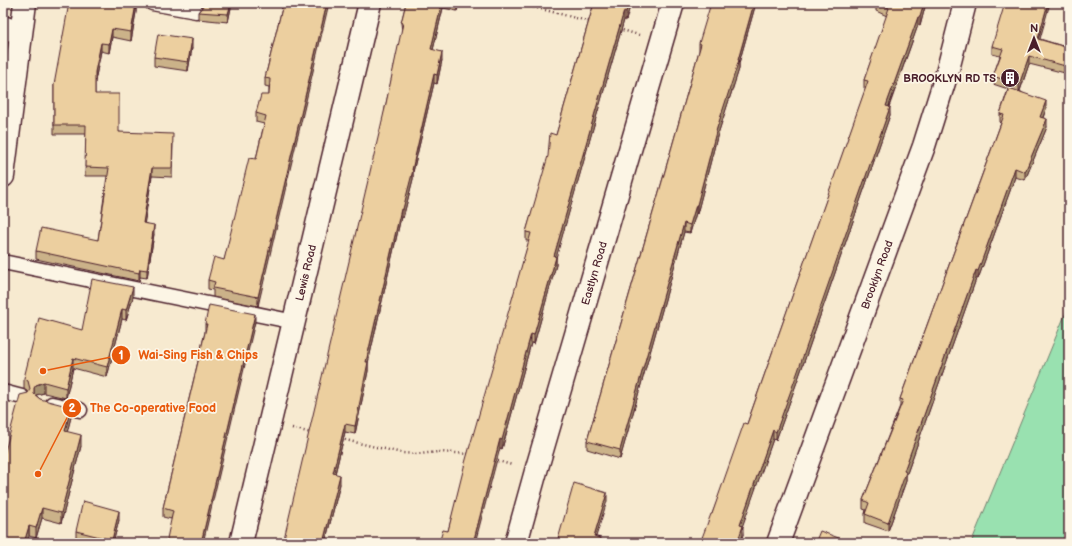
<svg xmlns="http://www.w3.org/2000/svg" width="1072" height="546" viewBox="0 0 1072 546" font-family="'Balsamiq Sans',sans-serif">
  <rect width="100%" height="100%" fill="#f7ead0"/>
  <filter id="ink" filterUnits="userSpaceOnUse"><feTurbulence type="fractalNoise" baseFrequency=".025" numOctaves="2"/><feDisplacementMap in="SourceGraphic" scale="8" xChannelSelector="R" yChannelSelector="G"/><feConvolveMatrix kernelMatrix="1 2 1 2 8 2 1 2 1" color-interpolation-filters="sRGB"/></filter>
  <g filter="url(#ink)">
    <path fill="#99e1b0" stroke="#72806e" d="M1069,305V543H971Z"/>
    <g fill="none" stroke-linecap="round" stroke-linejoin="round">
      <defs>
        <g id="lane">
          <path d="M152,3L196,11"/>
          <path d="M3,262L295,322"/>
          <path d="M3,392L22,397"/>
          <path d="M52,404L80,410"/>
        </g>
        <g id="street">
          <path d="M3,27L20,33"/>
          <path id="s1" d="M241,543L370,3"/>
          <path id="s2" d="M516,543L536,471L673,3"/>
          <path id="s3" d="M778,543L924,146L947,73L965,3"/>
        </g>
        <path id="secondary" d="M3,176L25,3"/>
      </defs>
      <use href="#lane" stroke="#4a1f2b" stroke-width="17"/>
      <use href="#street" stroke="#4a1f2b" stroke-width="25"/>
      <use href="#secondary" stroke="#4a1f2b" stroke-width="25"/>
      <g stroke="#4a1f2b" stroke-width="2.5" stroke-dasharray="1 3" stroke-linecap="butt">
        <path d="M518,3L591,22"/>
        <path d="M619,29L639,35"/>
        <path d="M292,428L311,433"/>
        <path d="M341,439L402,453L418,454L439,452L470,454"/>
        <path d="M494,460L512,465"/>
      </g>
      <use href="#lane" stroke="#fcf5e5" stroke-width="14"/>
      <use href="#street" stroke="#fcf5e5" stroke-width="22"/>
      <use href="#secondary" stroke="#fcf5e5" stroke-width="22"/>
    </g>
    <g fill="#cbb289" stroke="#4a1f2b">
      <path d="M196,3H232L228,22L198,19V12L202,7L201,4Z"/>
      <path d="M406,3H459L457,11L443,8L433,50L442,60L437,84L434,83L413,172V179L403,218L401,217L368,363V371L355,434L345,432L335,474L340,484L325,543L385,108L402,32L401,23Z"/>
      <path d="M594,3H631L626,20H624L556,257V265L534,344L531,343L502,449L500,448L448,531L529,241H526V232L556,135Z"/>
      <path d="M756,3L739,63V69L717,137L697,214L696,213L690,233L684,232L620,459L587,449V441L663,178L699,51V43Z"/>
      <path d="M876,3H926L920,26L918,25L889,107L890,115L798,379L776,440L773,439L742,526L743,535L712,514L747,424L866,88H864V80L887,16L876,11Z"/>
      <path d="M136,4V12L131,41L112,37L109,53L101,51L95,81V94L119,132L173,143L172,177L152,176L144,223L154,234L147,278L140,277L139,281L36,259V251L98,240L107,176H85L86,134H54V85Z"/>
      <path d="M283,4L258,306L213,297V290L208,289V280L224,260L256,159L264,124L256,122V113L269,95V87L265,86V78Z"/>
      <path d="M1040,39L1069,48V74L1029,64L1020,91L1046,109L1043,118L1047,127L1025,180L1015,177L978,279H976L906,476V481L888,531L865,523V514L866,510L863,509V500L900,406V399L1001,123L1000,122V114L1008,89L993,84V76L1000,56L992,54V46Z"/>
      <path d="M192,48L188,71L154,66V57Z"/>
      <path d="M133,297L126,320L122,319L107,377L73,368L66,398L44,393L36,395L40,399L71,417L67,432L81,446L61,523L42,518L36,538L29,536L28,393V392L24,389V378L82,330Z"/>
      <path d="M255,322L171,519L163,517V508L205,332V324Z"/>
      <path d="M119,520L113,543H90L76,539V531Z"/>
    </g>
    <g fill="#a5916f" stroke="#4a1f2b">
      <path d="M231,3H232L228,22V14Z"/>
      <path d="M327,3H329L258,306V297Z"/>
      <path d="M442,3H443V8L431,58V49Z"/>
      <path d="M457,3H459L457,11Z"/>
      <path d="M628,3H631L626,20V12Z"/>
      <path d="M754,3H756L739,63V69L717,137L697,214V205L717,128L738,60Z"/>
      <path d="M924,3H926L920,26V17Z"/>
      <path d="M1048,3H1050L1038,46V39Z"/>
      <path d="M136,4V12L131,41V32Z"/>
      <path d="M624,11V20L554,265V256Z"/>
      <path d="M918,17V25L886,114V106Z"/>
      <path d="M112,29V37L109,53V44Z"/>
      <path d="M192,39V48L188,71V62Z"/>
      <path d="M101,43V51L95,81V72Z"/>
      <path d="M442,52V60L437,84V75Z"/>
      <path d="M1029,56V64L1019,93V85Z"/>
      <path d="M434,74V83L413,172V179L403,218V209Z"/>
      <path d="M1046,101V109L1040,125V117Z"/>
      <path d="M890,107V115L798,379L776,440V432Z"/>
      <path d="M1047,119V127L1025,180V172Z"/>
      <path d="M152,168V176L143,232V223Z"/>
      <path d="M1015,168V177L978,279V271Z"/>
      <path d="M696,205V213L690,233V225Z"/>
      <path d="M401,209V217L368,363V371L355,434V426L366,362Z"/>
      <path d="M684,223V232L620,459V450Z"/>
      <path d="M154,225V234L147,278V270Z"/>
      <path d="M556,257V265L534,344V335Z"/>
      <path d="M140,269V277L139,281V273Z"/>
      <path d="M976,270V279L906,476V481L888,531V523L904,471Z"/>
      <path d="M133,287V297L126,320V310Z"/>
      <path d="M122,309V319L107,377V367Z"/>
      <path d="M255,314V322L203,543H201Z"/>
      <path d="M531,334V343L502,449V440Z"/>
      <path d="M73,358V368L66,398V388Z"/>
      <path d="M44,382V393L36,395L34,399V388L36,385Z"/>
      <path d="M71,407V417L65,441V431Z"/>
      <path d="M345,424V432L333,482V473Z"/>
      <path d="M773,430V439L740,533V525Z"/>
      <path d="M81,435V446L61,523V513Z"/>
      <path d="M500,439V448L475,543H473Z"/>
      <path d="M340,475V484L325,543H323Z"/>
      <path d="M607,493V501L594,543V536Z"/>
      <path d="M42,508V518L36,538V528Z"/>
      <path d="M119,511V520L113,543H112V540Z"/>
      <path d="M29,526V536L27,543H24Z"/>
      <path d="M743,526V535L740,543H737Z"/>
    </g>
    <g fill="#eccf9f" stroke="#4a1f2b">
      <path d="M69,3H133L136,4L131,32L112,29L109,44L101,43L95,72V94H119V132L173,134L172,168H152L143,223L154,225L147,270L140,269L139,273L36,251L41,228L98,240L109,168L85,167L86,125H54V85Z"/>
      <path d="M203,3H231L228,14L198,12L204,5Z"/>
      <path d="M286,3H327L258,297L213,288L215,282L208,280L214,257L224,260L249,158L256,159L266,116L256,113L261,95H269L270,79L265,78L283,4H285Z"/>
      <path d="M406,3H442L431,49L442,52L437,75L434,74L412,170H413L403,209H401L366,362H368L355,426L345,424L333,473L340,475L323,543H283L385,108L403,23H401Z"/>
      <path d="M594,3H628L626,12L624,11L554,256L556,257L534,335L531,334L502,440L500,439L473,543H439L443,530L448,531L465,463L531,233L526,232L548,156L550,133L556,135Z"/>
      <path d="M711,3H754L738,60H739L717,128L697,205H696L690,225L684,223L620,450L587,441L663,178L701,44L699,43Z"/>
      <path d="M876,3H924L920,17H918L886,106L890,107L798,371L776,432L773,430L740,525L743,526L737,543H700L711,514H712L744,423L747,424L868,81L864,80L889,8Z"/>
      <path d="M1005,3H1048L1038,39L1069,48V67L1029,56L1019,85L993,76L1003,49L992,46Z"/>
      <path d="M158,34L192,39L188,62L154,57Z"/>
      <path d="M1009,88L1046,101L1040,117L1047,119L1025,172L1015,168L978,271L976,270L904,471L906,472L888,523L865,514L869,503L863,500L903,400L900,399L1004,115L1000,114Z"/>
      <path d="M92,279L133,287L126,310L122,309L107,367L73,358L66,388L44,382L36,385L34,388V394L40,399L71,407L65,431L81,435L61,513L42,508L36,528L29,526L24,543H3V459L20,395L28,393L30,389L28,381L24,378L39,318L82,330Z"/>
      <path d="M209,305L255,314L201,543H166L173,511L163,508L207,324H205Z"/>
      <path d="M574,483L607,493L594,536L600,538L599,543H557Z"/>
      <path d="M83,501L119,511L112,540L76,531Z"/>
      <path d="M820,531L852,543H815Z"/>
    </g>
  </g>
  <defs>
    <symbol id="building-disc" viewBox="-11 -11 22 22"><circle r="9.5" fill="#4a1f2b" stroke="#fcf5e5"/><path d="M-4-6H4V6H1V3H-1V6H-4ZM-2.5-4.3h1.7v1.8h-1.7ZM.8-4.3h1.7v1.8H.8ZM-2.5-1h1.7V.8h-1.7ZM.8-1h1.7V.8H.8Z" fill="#fff"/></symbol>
  </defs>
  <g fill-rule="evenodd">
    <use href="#building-disc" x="999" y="67" width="22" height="22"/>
  </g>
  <g text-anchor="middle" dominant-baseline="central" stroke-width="3.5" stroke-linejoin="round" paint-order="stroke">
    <g font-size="11" font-weight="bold" fill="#4a1f2b" stroke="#fcf5e5" text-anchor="end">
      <text x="996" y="78">BROOKLYN RD TS</text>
    </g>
    <g font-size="11" fill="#4a1f2b" stroke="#fcf5e5">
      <text stroke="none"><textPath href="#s1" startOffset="278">Lewis Road</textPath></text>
      <text stroke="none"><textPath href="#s2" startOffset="281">Eastlyn Road</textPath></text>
      <text stroke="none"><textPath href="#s3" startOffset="286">Brooklyn Road</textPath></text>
    </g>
  </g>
  <path fill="none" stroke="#e8590c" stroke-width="1.5" d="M43 371L121 355M38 474L72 408"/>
  <g fill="#e8590c" stroke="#fcf5e5" stroke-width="1.5">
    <circle cx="43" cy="371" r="4"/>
    <circle cx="38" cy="474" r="4"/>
    <circle cx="121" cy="355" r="10"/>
    <circle cx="72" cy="408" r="10"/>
  </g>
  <g font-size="12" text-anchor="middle" font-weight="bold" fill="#fff">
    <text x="121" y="359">1</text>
    <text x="72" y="412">2</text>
  </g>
  <g font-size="12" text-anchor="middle" font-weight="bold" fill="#e8590c" stroke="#fcf5e5" stroke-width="3.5" stroke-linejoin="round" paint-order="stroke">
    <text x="198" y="359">Wai-Sing Fish &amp; Chips</text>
    <text x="153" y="412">The Co-operative Food</text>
  </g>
  <rect width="1072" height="546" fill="none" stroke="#fcf5e5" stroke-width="16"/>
  <rect x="8" y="8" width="1056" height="530" fill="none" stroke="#4a1f2b" stroke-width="1.5" filter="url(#ink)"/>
  <g transform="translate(1034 38)" stroke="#fcf5e5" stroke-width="3" paint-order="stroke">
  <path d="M0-3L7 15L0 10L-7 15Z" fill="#4a1f2b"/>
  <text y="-6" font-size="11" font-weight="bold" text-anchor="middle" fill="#4a1f2b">N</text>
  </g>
</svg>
